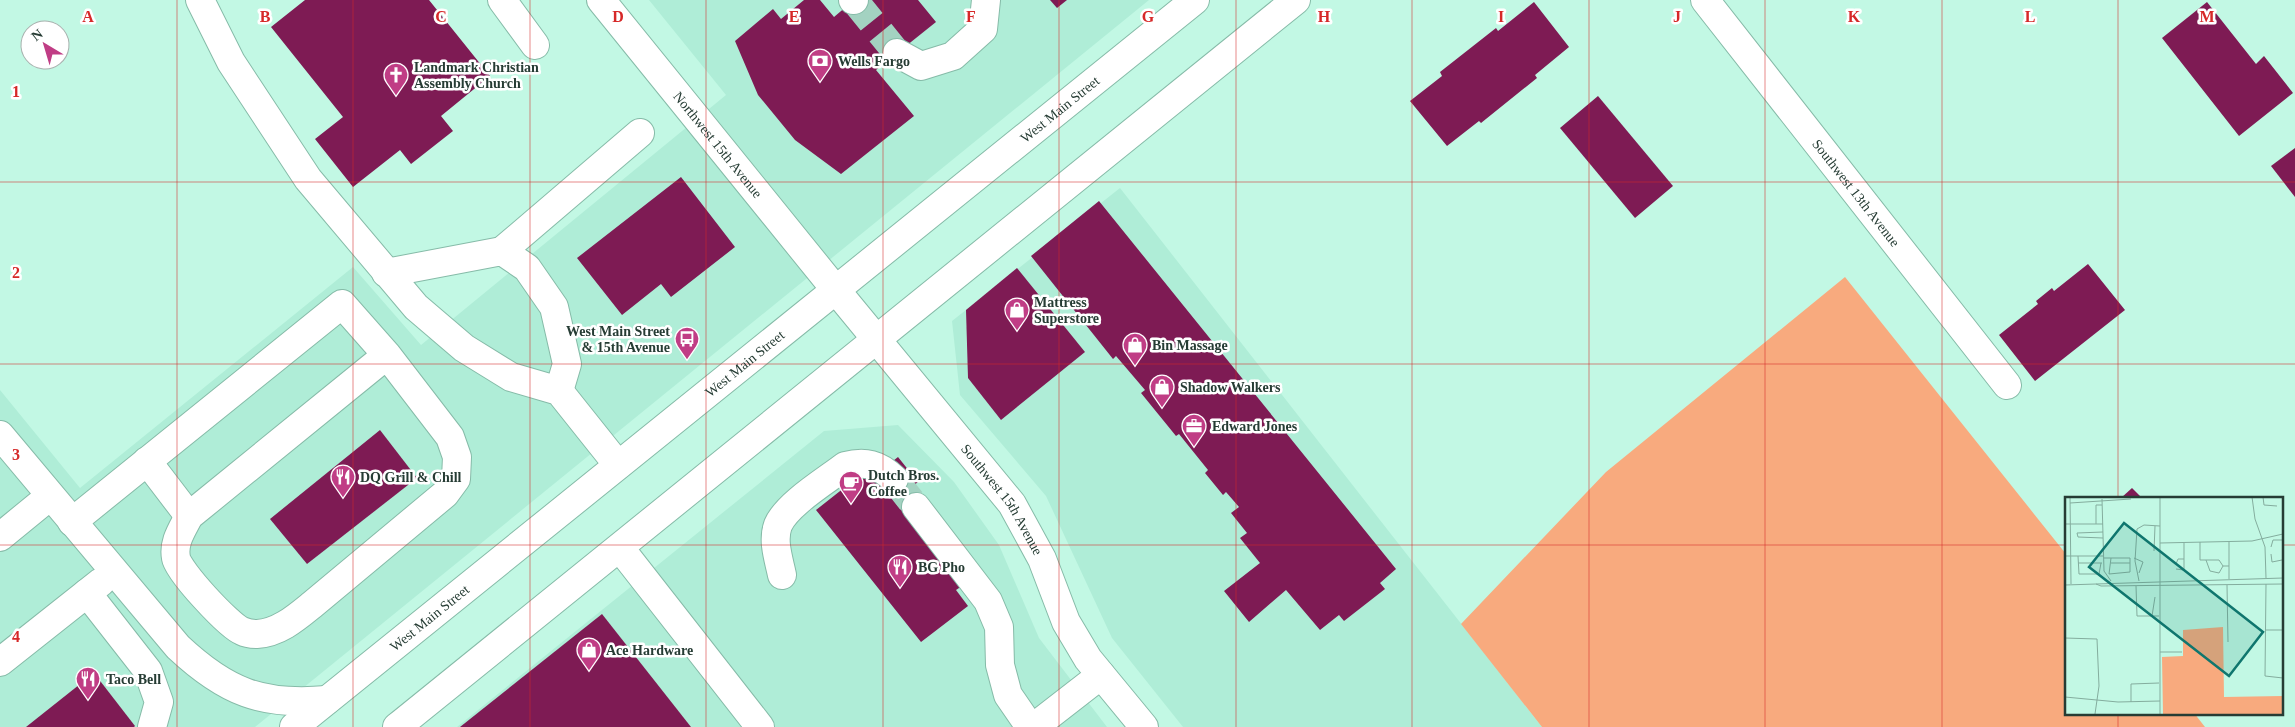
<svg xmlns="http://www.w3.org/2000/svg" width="2295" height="727" viewBox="0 0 2295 727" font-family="Georgia,serif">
  <rect width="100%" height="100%" fill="#c2f8e4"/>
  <g fill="#afedd7">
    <path d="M649,0H1149L255,727H0V390L80,488L353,267L421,345L726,95Z"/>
    <path d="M1120,188L1542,727H1183L1112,638L1046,496L960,395L952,321Z"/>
    <path d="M898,425L954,482L999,545L1039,638L1107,727H457L824,431Z"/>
  </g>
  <path fill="#f8aa7e" d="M1845,277L2066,554V713H2194L2205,727H1542L1461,624L1606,472Z"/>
  <g fill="#7e1b54">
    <path d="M305,0H429L490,76L441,116L453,131L411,164L400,150L353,187L315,139L343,117L271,27Z"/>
    <path d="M804,0H820L834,17L854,0H918L936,22L876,70L914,116L841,174L795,140L758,95L735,41L773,9L781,19Z"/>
    <path d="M1050,0H1067L1057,8Z"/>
    <path d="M1534,2L1569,47L1535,75L1537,78L1481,123L1479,121L1447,146L1410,101L1442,76L1440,72L1496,28L1498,31Z"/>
    <path d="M2207,2L2256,64L2264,56L2293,93L2239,136L2162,38Z"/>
    <path d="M1598,96L1673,186L1635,218L1560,128Z"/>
    <path d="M2295,148V197L2271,166Z"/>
    <path d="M681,177L735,247L671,297L661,284L622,315L577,258Z"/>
    <path d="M1099,201L1396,569L1380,583L1385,589L1344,621L1339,615L1320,630L1286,590L1249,622L1224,591L1260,563L1240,538L1247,533L1231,513L1239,507L1226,492L1223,495L1205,473L1208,470L1179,434L1176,436L1141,393L1145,390L1116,356L1113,359L1031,256Z"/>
    <path d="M2088,264L2125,310L2035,381L1999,335L2038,304L2036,301L2052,288L2054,291Z"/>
    <path d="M1017,268L1085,352L1001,420L968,378L966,310Z"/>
    <path d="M380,430L417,478L307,564L270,519Z"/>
    <path d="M898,457L918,482L894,501L962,586L956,590L968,606L921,642L816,510L868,469L874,476Z"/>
    <path d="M2132,488L2142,498H2121Z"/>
    <path d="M602,614L691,727H460Z"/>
    <path d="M94,673L135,726L134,727H26Z"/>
  </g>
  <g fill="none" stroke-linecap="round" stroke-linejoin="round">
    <g stroke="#a3d2c1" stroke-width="28" stroke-dasharray="28 14" stroke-linecap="butt">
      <path d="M854,0L897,53"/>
      <path d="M894,479L916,507"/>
    </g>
    <defs>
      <g id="minor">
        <path d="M200,0L231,62L308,179L416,307L464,348L511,377L559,391L618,465"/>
        <path d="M502,0L535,45"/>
        <path id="s1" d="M601,0L835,289L1012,504L1042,559L1066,622L1088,659L1144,727"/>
        <path d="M853,0H854"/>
        <path id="s2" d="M1705,0L2007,385"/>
        <path d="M897,53L921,66L953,56L983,29L986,0"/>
        <path d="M502,251L640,133"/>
        <path d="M386,273L502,251L527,268L554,307L567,364L559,391"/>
        <path d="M0,435L178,647C226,692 262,706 327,700"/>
        <path d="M147,461L189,516"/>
        <path d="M916,507L988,601L999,627L1000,665L1008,695L1030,727"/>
        <path d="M72,522L342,304L387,355L450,437L457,457L456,479L445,494L313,604C297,617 279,633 257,634C253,634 246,633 242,631C229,626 178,571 176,558C173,542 182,530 189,516L387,355"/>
        <path d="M0,537L50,496"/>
        <path d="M620,548L760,727"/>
        <path d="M782,575C779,560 772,541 778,525C787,504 827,480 845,466C865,461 879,464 894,479"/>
        <path d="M87,593L148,671L159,702L152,727"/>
        <path d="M0,662L101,582"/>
        <path d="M1034,727L1101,675"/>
      </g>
      <g id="highway">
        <path id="s3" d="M294,727L1195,0"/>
        <path d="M397,727C698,486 995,240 1296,0"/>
      </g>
    </defs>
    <use href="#minor" stroke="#86bba8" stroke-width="30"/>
    <use href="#highway" stroke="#86bba8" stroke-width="30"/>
    <use href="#minor" stroke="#fff" stroke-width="28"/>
    <use href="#highway" stroke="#fff" stroke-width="28"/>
  </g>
  <path fill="none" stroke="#d62828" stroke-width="1" stroke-opacity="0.55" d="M177,0V727M353,0V727M530,0V727M706,0V727M883,0V727M1059,0V727M1236,0V727M1412,0V727M1589,0V727M1765,0V727M1942,0V727M2118,0V498M0,182H2295M0,364H2295M0,545H2066M2281,545H2295M2118,713V727"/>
  <defs>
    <symbol id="bank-pin" viewBox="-11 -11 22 30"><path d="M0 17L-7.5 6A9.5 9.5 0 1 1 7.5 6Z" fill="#c03d85" stroke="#fff"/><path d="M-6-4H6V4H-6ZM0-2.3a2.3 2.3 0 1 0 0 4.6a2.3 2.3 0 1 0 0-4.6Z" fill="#fff"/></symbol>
    <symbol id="church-pin" viewBox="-11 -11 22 30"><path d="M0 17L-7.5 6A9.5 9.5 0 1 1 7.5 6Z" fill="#c03d85" stroke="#fff"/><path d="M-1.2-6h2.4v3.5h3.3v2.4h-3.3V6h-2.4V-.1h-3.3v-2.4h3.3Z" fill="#fff"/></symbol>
    <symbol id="shop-pin" viewBox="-11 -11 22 30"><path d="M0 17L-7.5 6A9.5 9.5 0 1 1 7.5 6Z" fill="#c03d85" stroke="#fff"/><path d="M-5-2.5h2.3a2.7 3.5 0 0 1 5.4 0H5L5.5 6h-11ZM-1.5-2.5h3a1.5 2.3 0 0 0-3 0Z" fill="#fff"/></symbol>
    <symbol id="bus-pin" viewBox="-11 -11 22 30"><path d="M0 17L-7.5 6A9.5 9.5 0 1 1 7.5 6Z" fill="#c03d85" stroke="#fff"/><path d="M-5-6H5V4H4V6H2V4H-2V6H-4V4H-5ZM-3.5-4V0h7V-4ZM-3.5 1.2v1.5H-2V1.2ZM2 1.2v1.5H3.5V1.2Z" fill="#fff"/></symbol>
    <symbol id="office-pin" viewBox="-11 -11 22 30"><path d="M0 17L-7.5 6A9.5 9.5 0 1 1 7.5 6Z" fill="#c03d85" stroke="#fff"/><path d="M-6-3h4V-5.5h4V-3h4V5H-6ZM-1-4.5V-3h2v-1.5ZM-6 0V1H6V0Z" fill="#fff"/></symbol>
    <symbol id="restaurant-pin" viewBox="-11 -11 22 30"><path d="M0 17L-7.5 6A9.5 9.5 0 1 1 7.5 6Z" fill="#c03d85" stroke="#fff"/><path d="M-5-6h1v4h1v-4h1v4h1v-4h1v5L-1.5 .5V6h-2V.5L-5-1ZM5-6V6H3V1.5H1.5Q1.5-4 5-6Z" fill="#fff"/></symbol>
    <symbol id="cafe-pin" viewBox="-11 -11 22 30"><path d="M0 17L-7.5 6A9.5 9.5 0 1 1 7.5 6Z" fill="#c03d85" stroke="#fff"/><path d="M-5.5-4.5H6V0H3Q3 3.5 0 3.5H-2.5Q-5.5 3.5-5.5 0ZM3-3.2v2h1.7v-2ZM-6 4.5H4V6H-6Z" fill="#fff"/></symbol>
  </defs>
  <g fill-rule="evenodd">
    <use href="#bank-pin" x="806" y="47" width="28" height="38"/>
    <use href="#church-pin" x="382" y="61" width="28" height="38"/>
    <use href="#shop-pin" x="1003" y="296" width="28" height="38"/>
    <use href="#bus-pin" x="673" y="325" width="28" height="38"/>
    <use href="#shop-pin" x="1121" y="331" width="28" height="38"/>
    <use href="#shop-pin" x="1148" y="373" width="28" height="38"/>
    <use href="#office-pin" x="1180" y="412" width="28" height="38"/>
    <use href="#restaurant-pin" x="329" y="463" width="28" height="38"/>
    <use href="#cafe-pin" x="837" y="469" width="28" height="38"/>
    <use href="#restaurant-pin" x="886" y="553" width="28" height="38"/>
    <use href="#shop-pin" x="575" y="636" width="28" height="38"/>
    <use href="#restaurant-pin" x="74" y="665" width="28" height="38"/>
  </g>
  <g text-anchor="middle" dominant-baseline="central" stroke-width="5" stroke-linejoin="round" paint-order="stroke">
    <g font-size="14" font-weight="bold" fill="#263c34" stroke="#fff" text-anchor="start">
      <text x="838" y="61">Wells Fargo</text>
      <text x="414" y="67">Landmark Christian<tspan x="414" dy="16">Assembly Church</tspan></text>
      <text x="1034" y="302">Mattress<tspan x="1034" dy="16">Superstore</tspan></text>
      <text x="670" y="331" text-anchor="end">West Main Street<tspan x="670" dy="16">&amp; 15th Avenue</tspan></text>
      <text x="1152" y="345">Bin Massage</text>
      <text x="1180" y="387">Shadow Walkers</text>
      <text x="1212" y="426">Edward Jones</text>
      <text x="868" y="475">Dutch Bros.<tspan x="868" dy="16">Coffee</tspan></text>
      <text x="360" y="477">DQ Grill &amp; Chill</text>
      <text x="918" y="567">BG Pho</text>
      <text x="606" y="650">Ace Hardware</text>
      <text x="106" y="679">Taco Bell</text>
    </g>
    <g font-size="14" fill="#263c34" stroke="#fff">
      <text stroke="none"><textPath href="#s3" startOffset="984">West Main Street</textPath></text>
      <text stroke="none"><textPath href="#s1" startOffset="186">Northwest 15th Avenue</textPath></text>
      <text stroke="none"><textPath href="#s2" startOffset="245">Southwest 13th Avenue</textPath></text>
      <text stroke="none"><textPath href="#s3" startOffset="579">West Main Street</textPath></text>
      <text stroke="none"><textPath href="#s1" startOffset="641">Southwest 15th Avenue</textPath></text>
      <text stroke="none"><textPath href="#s3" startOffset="174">West Main Street</textPath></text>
    </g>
  </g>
  <g transform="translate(2065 497)">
    <rect width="218" height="218" fill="#c2f8e4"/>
    <path d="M158,130L159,200L217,199V217H98L97,160L118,159V133Z" fill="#f8aa7e"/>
    <path fill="none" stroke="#84ad9e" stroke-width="1" d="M5,0L6,87M95,0V217M187,0L190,22L200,50L201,81M198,0L199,8L212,9M37,2L39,74L46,84M5,6L66,2M0,27H38M31,27V8H37M38,35L12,36L13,40L38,41M135,45V63H154L158,69H164M164,45V82M95,46L187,44L218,37M119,46V62M206,50L208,43H217M89,54L90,29M206,57L207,65L217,63M0,59H38M13,59L14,77H34L36,66M39,61H65V75L44,77L46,61M69,61L78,65L74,76M141,63L145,74L154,76L158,69M13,66H37M46,66H65M111,67L113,62H119V73L111,72M74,84L70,64L72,32L79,28L95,29M31,87L36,89L218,87M201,87L200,179L218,181M0,88L218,81M162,88L163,145M71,89L72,119H94M87,119L90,100M200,133H218M0,141L32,142L34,189L30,217M95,155H117M0,200L53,205L95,204M66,205V187L94,186"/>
    <path fill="#0f766e" fill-opacity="0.15" stroke="#0f766e" stroke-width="2.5" d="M59,26L198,135L164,179L24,70Z"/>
    <rect width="218" height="218" fill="none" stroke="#263c34" stroke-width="2.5"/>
  </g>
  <g font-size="16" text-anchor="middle" font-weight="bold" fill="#d62828" stroke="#fff" stroke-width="5" stroke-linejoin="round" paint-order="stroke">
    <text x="88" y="22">A</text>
    <text x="265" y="22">B</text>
    <text x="441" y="22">C</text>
    <text x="618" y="22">D</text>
    <text x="794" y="22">E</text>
    <text x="971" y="22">F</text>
    <text x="1148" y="22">G</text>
    <text x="1324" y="22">H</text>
    <text x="1501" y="22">I</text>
    <text x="1677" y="22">J</text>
    <text x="1854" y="22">K</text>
    <text x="2030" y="22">L</text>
    <text x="2207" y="22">M</text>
    <text x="16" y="97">1</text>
    <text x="16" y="278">2</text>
    <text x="16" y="460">3</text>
    <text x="16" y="642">4</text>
  </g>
  <g transform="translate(45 45) rotate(322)"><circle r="24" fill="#ffffff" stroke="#a8b1ae"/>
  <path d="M0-4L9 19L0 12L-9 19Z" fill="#c03d85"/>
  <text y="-8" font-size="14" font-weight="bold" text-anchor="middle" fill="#263c34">N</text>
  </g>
</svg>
